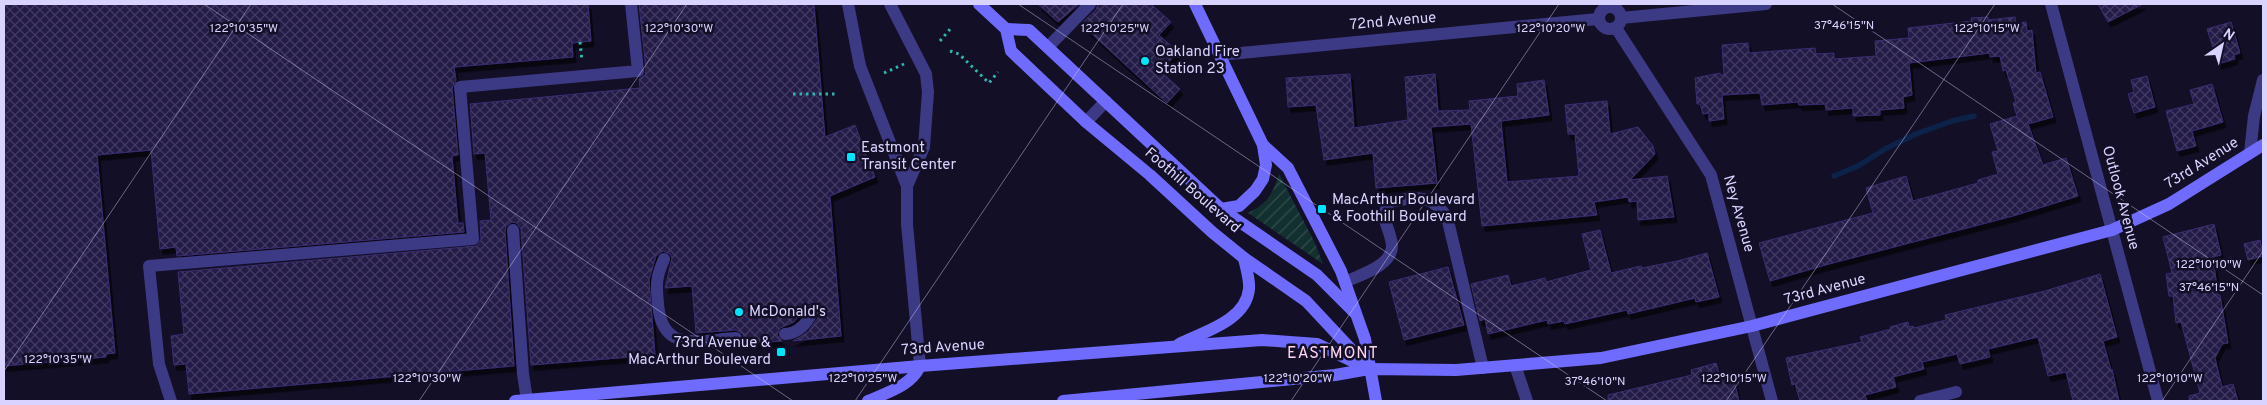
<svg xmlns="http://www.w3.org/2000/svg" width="2267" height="405" viewBox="0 0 2267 405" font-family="Overpass,sans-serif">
  <defs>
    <pattern id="garden-furrows" width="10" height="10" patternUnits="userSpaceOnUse" patternTransform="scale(1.25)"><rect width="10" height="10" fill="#12302f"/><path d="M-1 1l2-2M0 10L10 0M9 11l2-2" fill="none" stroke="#344d4e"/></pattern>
    <pattern id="building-cross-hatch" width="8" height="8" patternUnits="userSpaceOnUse" patternTransform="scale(1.25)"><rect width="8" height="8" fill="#241b47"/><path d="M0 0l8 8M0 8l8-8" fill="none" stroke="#433b63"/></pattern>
    <filter id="shadow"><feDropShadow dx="3" dy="5.5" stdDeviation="0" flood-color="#0009"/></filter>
  </defs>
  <rect width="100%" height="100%" fill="#130f26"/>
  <path fill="url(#garden-furrows)" d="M1279,174L1315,243L1323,264L1248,213C1268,203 1272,195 1279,174Z"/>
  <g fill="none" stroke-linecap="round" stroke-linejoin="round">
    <path stroke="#0c2248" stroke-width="5.5" d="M1834,176L1858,166L1885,149L1916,134L1952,121L1974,116"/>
  </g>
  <g fill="url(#building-cross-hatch)" stroke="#3b2d73" filter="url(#shadow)">
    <path d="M4,4H588L591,41L572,43L573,57L454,67L456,80L452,88L458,155L452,156L458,223H463L464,232L177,256L176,247L160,249L151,150L97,155L115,353L106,354V357L4,366Z"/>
    <path d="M639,4H814L825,137L855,125L875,177L830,196L841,336L793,341L808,332L818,318L821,309L819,305L813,302L808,304L794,322L780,328L777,335L782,341L741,344L744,338L743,334L736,330L696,333L692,286L665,288L672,258L670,254L663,251L656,256L649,280L655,355L531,365L521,229L517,223L512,222L506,226L505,231L514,366L189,394L186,364L174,365L171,336L184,334L178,272L477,246L481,239L480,221L491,220L485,153L474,154L470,104L640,88L639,79L645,75L646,70Z"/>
    <path d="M1038,4H1079L1058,22Z"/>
    <path d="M1098,4H1151L1171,22L1159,35L1178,52L1160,71L1180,89L1167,103L1081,24L1096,10Z"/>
    <path d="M2098,4H2143L2108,22Z"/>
    <path d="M1988,17V20L2015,17L2016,23L2026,22L2027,31L2032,30L2036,73L2040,72L2053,117L2028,124L2043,165L2066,158L2078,196L2013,216L1829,264L1770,281L1759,243L1873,213L1866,188L1906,176L1913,201L1978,183V180L1998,174L1992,152L1998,151L1990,124L2017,116L2013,103L2016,102L2006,70L2003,71L2000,56L1990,57V53L1909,63L1912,95L1903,97L1904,108L1880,110V115L1853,116V108L1826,110L1825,104L1799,105L1798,102L1762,105L1760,93L1722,95L1724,119L1709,121V113L1703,114L1700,104H1697L1695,78L1720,73V75H1724L1722,45L1748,43L1749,53L1815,48L1816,54L1834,53V59L1876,56L1875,41L1909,38L1908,28L1972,21L1971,18Z"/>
    <path d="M2231,22L2240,53L2234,55L2235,59L2218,64L2207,29Z"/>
    <path d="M1350,74L1354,128L1408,120L1405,77L1435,74L1438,111L1470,110L1469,101L1518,96L1517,84L1544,80L1549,115L1501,121L1507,182L1579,176L1575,134H1568L1565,105L1607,101L1610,134L1638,127L1653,146L1655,154L1630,180L1667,176L1674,217L1638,220L1637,201L1629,202L1628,197L1594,202L1597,215L1482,226L1471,124L1431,127L1437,183L1376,188L1373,153L1324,160L1316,105L1288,107L1286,78Z"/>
    <path d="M2147,76L2155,107L2134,113L2128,94L2134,92L2131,80Z"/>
    <path d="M2212,84L2223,122L2192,131L2196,146L2177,151L2166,111L2194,104L2190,90Z"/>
    <path d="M2214,224L2221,255L2213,257L2218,295H2220L2228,343L2222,344L2215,358L2222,387L2233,384L2238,401H2189V396L2200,393L2181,322L2176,323L2173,296H2169L2166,274L2172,273L2163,237Z"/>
    <path d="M1600,230L1611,273L1641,266L1642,268L1677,261L1707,253L1719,297L1696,302L1695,298L1628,314L1627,310L1565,324L1564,321L1548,324L1547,320L1488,334L1485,319L1480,321L1471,284L1508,275L1511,286L1545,278L1546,282L1591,270L1582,234Z"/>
    <path d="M2260,240L2263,256L2248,260L2244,244Z"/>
    <path d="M1448,267L1464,325L1404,340L1389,282Z"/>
    <path d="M2100,274L2117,337L2103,341L2111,370L2112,369L2119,401H2073L2066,372L2048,376L2038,337L1988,349L1990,357L1960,364L1957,354L1922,362L1924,369L1893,377L1896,387L1865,395L1867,401H1800L1795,384L1792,385L1786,358L1862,342L1860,337L1891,329L1890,327L1908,322L1909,327L1913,326L1914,328L1946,320L1945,315L2045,291Z"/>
    <path d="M1716,363L1720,376L1732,372L1739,401H1608V395L1692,375L1691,370Z"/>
  </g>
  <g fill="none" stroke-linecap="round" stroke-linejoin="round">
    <g stroke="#2fb8b0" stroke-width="3" stroke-dasharray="2.5 4" stroke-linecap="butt">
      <path d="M940,41L951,28"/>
      <path d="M580,42L582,61"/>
      <path d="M950,51L959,54L989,83L998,72"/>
      <path d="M884,73L904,64"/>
      <path d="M793,94H838"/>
    </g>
    <g stroke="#3d3a85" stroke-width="12">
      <path d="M848,4L860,66L907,186"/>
      <path d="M890,4L926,74L928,92L924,147L907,186V224L920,366"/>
      <path d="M1048,47L1090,4"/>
      <path d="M1086,122L1106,101"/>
      <path d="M513,230L523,374L527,400"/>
      <path d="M664,259C656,278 656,283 658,304C662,354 699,340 736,338"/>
      <path d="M1345,282C1359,275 1393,266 1392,245C1391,235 1386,224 1383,215L1390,202C1416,197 1430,193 1447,217L1483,368"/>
      <path d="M785,334C799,333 808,322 813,310"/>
      <path d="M1515,365L1527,401"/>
      <path d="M171,401L159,364L149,266L473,239L460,87L638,71L631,4"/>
      <path d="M1920,401L1956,392"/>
    </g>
    <g stroke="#3d3a85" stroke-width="12">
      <path d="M2051,4L2158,401"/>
      <circle cx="1610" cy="18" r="11"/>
      <path d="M1621,18L1766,4"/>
      <path d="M1616,28L1711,175L1772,401"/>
      <path d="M1220,55L1598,19"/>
      <path d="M2250,153L2254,116L2263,80"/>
    </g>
    <g stroke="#6f6bff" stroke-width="12">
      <path d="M979,4L1006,29L1011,51L1086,122L1150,175L1212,232L1244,258L1306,301L1364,363"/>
      <path d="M1195,4L1263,145L1266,165L1263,179L1255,191L1239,206L1221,209"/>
      <path d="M1006,29L1029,30L1221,209L1317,275L1355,313"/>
      <path d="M1263,145L1288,168L1341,271L1365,339L1376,401"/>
      <path d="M1179,344C1203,332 1246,321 1249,289C1250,280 1246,268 1244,258"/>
      <path d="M515,401L920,366L1262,340L1317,344L1369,369"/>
      <path d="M868,401C888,392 911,386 920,366"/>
      <path d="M1063,401L1335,375L1369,369L1456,370L1601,358L1752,326L2112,230L2169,204L2263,145"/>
    </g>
  </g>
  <path fill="none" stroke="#d9d4ff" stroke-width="1" stroke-opacity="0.45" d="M204,4L793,401M1018,4L1607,401M1832,4L2263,295M4,371L251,4M419,401L687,4M855,401L1123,4M1291,401L1559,4M1726,401L1995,4M2162,401L2263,251"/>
  <g fill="#00e5ff" stroke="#130f26" stroke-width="2">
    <circle cx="1145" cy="61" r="5"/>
    <rect x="846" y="152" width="10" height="10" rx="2.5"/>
    <rect x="1317" y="204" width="10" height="10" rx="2.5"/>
    <circle cx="739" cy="312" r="5"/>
    <rect x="776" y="347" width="10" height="10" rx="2.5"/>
  </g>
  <g text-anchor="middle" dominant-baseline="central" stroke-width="5" stroke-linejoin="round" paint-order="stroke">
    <g font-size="15" fill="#d9d4ff" stroke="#130f26">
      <text transform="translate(1393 22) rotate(-5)">72nd Avenue</text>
      <text transform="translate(2202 164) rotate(-32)">73rd Avenue</text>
      <text transform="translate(1192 191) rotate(41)">Foothill Boulevard</text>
      <text transform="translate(2120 198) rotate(75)">Outlook Avenue</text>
      <text transform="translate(1738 214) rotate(74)">Ney Avenue</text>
      <text transform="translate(1825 290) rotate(-15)">73rd Avenue</text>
      <text transform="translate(943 348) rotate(-4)">73rd Avenue</text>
    </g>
    <g font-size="15" fill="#d9d4ff" stroke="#130f26" text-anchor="start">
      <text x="1155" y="52">Oakland Fire<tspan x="1155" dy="17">Station 23</tspan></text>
      <text x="861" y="148">Eastmont<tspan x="861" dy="17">Transit Center</tspan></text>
      <text x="1332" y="200">MacArthur Boulevard<tspan x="1332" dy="17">&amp; Foothill Boulevard</tspan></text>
      <text x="749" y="312">McDonald's</text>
      <text x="771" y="343" text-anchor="end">73rd Avenue &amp;<tspan x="771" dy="17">MacArthur Boulevard</tspan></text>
    </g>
    <g font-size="16" letter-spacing="1" fill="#ffd6f0" stroke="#130f26">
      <text x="1333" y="354">EASTMONT</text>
    </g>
  </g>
  <g font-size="12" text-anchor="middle" fill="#d9d4ff" stroke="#130f26" stroke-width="5" stroke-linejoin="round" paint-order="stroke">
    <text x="1844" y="29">37°46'15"N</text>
    <text x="679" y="32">122°10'30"W</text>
    <text x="1115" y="32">122°10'25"W</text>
    <text x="1551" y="32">122°10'20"W</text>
    <text x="1987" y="32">122°10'15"W</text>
    <text x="244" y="32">122°10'35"W</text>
    <text x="2209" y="268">122°10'10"W</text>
    <text x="2209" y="291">37°46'15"N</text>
    <text x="58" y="363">122°10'35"W</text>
    <text x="427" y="382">122°10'30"W</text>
    <text x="863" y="382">122°10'25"W</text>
    <text x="1298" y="382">122°10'20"W</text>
    <text x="1734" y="382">122°10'15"W</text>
    <text x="2170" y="382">122°10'10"W</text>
    <text x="1595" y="385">37°46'10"N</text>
  </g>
  <rect width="2267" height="405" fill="none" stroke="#d9d4ff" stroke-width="10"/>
  <g transform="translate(2222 45) rotate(34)" stroke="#130f26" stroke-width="4" paint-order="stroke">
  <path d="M0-4L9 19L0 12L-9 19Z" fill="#d9d4ff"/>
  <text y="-8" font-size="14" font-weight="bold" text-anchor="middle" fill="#d9d4ff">N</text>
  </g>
</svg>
